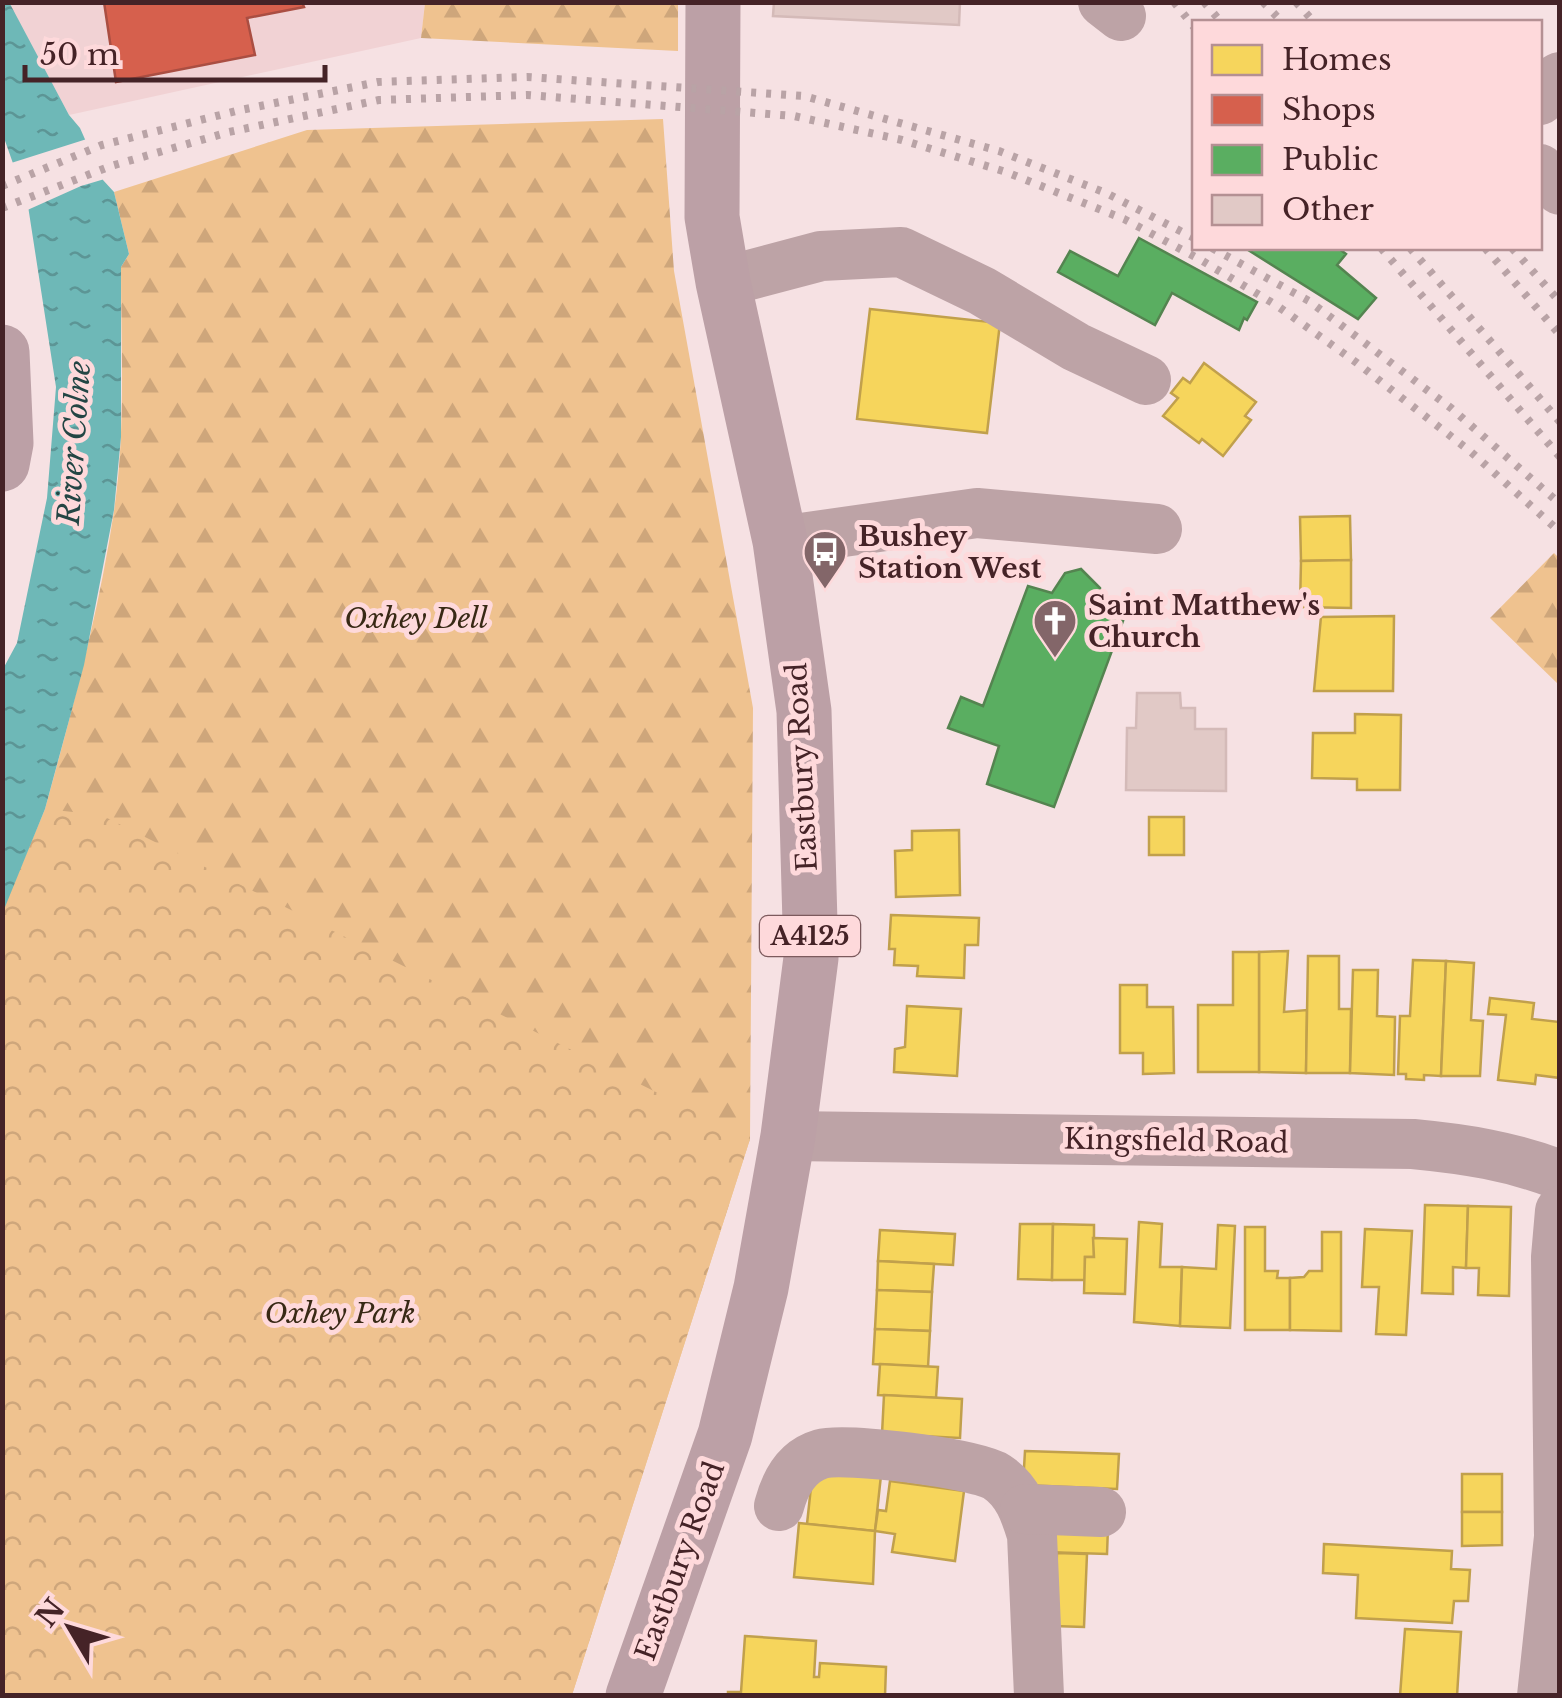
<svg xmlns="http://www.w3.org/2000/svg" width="1562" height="1698" viewBox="0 0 1562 1698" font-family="'Libre Baskerville',serif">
  <defs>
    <pattern id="forest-firs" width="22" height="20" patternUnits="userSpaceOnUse" patternTransform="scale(2.5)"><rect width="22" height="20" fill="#efc28f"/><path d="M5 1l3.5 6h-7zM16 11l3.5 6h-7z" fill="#cea67b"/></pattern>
    <pattern id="park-crowns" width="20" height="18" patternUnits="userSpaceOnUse" patternTransform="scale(2.5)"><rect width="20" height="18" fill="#efc28f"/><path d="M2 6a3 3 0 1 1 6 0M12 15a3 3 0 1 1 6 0" fill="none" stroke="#cea67b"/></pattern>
    <pattern id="water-ripples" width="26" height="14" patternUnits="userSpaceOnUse" patternTransform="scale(2.5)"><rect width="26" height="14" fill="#6eb8b7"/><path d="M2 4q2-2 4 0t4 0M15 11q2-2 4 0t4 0" fill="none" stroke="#5c9595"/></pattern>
  </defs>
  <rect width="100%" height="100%" fill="#f6e1e3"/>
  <path fill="#f1d2d4" d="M9,3H425L421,38L69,115Z"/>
  <g fill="url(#forest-firs)">
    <path d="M425,3H678V51L421,38Z"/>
    <path d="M663,119L674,271L753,708L750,1139L572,1695L2,1420L75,849L45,809C72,711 99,612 114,511C126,431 121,348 121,267L129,254L114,192L307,130Z"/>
    <path d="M1554,553L1560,559L1559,685L1490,618Z"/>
  </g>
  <path fill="url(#park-crowns)" d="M45,809L101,815L750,1139L572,1695L3,1696L2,912Z"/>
  <path fill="url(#water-ripples)" d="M9,2L69,115L80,128L103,180L114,192L129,254L121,267V437L114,510L84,665L45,809L3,912V669L17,643L47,498L56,387L28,206L3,135L2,3Z"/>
  <path fill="#f6e1e3" d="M90,138L108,178L81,186L23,212L8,164Z"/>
  <g fill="#f6d55c" stroke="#c1a04c" stroke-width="2.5">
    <path d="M870,309L1000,323L987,433L857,419Z"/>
    <path d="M1204,363L1256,402L1245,416L1251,420L1223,456L1202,439L1199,443L1163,416L1178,398L1171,393L1183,378L1190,383Z"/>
    <path d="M1350,516L1351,560L1301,561L1300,517Z"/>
    <path d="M1351,560V608L1300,607L1301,561Z"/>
    <path d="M1394,616L1393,691H1314L1321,617Z"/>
    <path d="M1355,714L1401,715L1400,790H1357V779L1312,778L1313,733H1355Z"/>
    <rect x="1149" y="817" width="35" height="38"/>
    <path d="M959,830L960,895L896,897L895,851L912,850V831Z"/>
    <path d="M891,915L979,918L978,945H965L964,978L917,976L918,966L894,965L895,949H889Z"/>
    <path d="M1288,951L1284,1012L1307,1010L1306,1073L1259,1072V952Z"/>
    <path d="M1233,952H1259V1072H1198V1005H1233Z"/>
    <path d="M1308,956H1339V1009H1351L1350,1073H1306Z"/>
    <path d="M1413,960L1446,961L1441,1076L1424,1075V1080L1406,1079V1074H1398L1400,1016H1410Z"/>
    <path d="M1446,961L1474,963L1471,1020L1483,1021L1480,1076H1441Z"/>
    <path d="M1353,970H1378L1377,1016L1395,1017L1394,1075L1350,1073Z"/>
    <path d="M1120,985H1147V1007H1173L1174,1073L1143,1074V1053H1120Z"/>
    <path d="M1490,998L1534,1003L1532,1019L1560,1022V1078L1536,1075L1535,1084L1498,1080L1506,1015L1488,1014Z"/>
    <path d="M907,1006L961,1009L957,1076L894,1072L895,1049L905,1047Z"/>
    <path d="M1425,1205L1468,1206L1466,1268L1453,1267V1294L1422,1293Z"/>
    <path d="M1468,1206L1511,1207L1509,1296L1478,1295L1479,1268H1466Z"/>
    <path d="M1139,1222L1162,1224L1160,1267H1182L1180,1326L1134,1322Z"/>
    <path d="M1020,1224H1053L1052,1280L1018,1279Z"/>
    <path d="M1053,1224L1094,1225V1257H1085V1280H1052Z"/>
    <path d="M1218,1225L1235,1226L1230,1328L1180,1326L1182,1267L1216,1269Z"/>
    <path d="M1245,1227H1265V1271H1278L1277,1278H1290V1330H1245Z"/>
    <path d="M1365,1229L1412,1231L1406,1335L1376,1334L1379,1287H1362Z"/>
    <path d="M880,1230L955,1234L953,1265L878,1261Z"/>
    <path d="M1322,1232H1341V1331L1290,1330V1278L1304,1277L1309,1271H1322Z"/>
    <path d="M1093,1238L1127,1239L1125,1294L1084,1293L1085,1257H1094Z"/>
    <path d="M878,1261L934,1264L932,1292L877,1290Z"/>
    <path d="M877,1290L932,1292L930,1331L875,1329Z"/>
    <path d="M875,1329L930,1331L928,1367L873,1364Z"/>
    <path d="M880,1364L938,1367L936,1398L878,1395Z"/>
    <path d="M884,1395L962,1399L960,1438L882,1434Z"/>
    <path d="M1025,1451L1119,1454L1117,1489L1023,1485Z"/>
    <path d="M814,1459L882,1466L875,1531L807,1524Z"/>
    <rect x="1462" y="1474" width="40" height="38"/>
    <path d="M890,1481L964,1491L955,1561L892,1552L895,1534L875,1531L878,1510L886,1511Z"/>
    <path d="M1462,1512H1502V1545L1462,1546Z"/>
    <path d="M799,1523L875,1531L873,1584L794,1577Z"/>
    <path d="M1045,1524L1108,1527L1107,1554L1044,1552Z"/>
    <path d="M1324,1544L1452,1551L1451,1569L1470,1570L1468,1601H1454L1452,1623L1356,1618L1358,1575L1323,1573Z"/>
    <path d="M1057,1553L1087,1554L1084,1627L1054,1626Z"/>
    <path d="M1405,1629L1461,1632L1457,1696H1400Z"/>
    <path d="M745,1636L816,1641L814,1677H819L820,1663L886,1667L885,1696H728V1692H741Z"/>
  </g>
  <path fill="#d6604d" stroke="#aa4e42" stroke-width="2.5" d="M104,2H302L304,7L247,18L255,55L116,82Z"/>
  <g fill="#5aae61" stroke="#548450" stroke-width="2.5">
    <path d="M1139,238L1257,302L1247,320L1244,318L1239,330L1172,293L1155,325L1058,272L1070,251L1118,276Z"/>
    <path d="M1245,248H1338L1346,254L1337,265L1376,298L1358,319Z"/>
    <path d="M1081,569L1100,588L1099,610L1123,621L1054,807L987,784L999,746L948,728L961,697L983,706L1028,586L1052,593L1065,573Z"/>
  </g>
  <g fill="#e1c9c6" stroke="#d4bab8" stroke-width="2.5">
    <path d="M774,2H960L959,25L773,16Z"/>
    <path d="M1137,693H1180L1181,708H1195V729H1226V791L1126,790L1127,728H1136Z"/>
  </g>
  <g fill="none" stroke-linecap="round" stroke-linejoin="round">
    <g stroke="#bda3a6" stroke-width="50">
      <path d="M1103,2L1121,16"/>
      <path d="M1540,100L1541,88L1560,77"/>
      <path d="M1540,169L1560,190"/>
      <path d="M723,282L821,256L901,252L982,291L1076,347L1146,380"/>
      <path d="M780,541L977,513L1157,529"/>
      <path d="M788,1136L1413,1144C1465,1149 1511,1156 1560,1175"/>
      <path d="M779,1506C785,1483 797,1461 821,1454C844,1447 975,1463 997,1477C1018,1491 1025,1512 1032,1535L1039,1696"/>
      <path d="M1025,1509L1101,1512"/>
      <path d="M1542,1696L1559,1537L1556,1257L1560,1211"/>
    </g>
    <g stroke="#bca0a6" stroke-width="55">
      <path d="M2,352L6,443L2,464"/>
      <path d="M633,1696L725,1435L761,1288L788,1136L811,958L804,711L780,541L723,282L712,217L713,2"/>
    </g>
    <g stroke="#b9a3a6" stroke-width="8" stroke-dasharray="5 10" stroke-linecap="butt">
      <path d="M1174,2L1194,27"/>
      <path d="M1204,2L1221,22"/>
      <path d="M1263,2L1282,22"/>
      <path d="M1296,2L1314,22"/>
      <path d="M2,186L102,145L236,111L378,82L527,77L804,96L999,151L1106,193L1194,238"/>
      <path d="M2,208L111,166L229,132L379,100L527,95L794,116L902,140L1006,172L1124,219L1201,260L1276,305L1357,363L1471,452L1560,532"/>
      <path d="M1212,248L1309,301L1451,408L1560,504"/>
      <path d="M1381,248L1560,457"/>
      <path d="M1410,248L1560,422"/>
      <path d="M1485,248L1560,335"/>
      <path d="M1512,248L1560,302"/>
    </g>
  </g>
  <defs>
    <symbol id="bus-pin" viewBox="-11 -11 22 30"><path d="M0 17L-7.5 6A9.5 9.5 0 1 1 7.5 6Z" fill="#836669" stroke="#fed9db"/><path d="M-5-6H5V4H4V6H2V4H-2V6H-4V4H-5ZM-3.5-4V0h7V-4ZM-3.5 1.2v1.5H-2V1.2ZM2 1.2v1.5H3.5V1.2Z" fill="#fff"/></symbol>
    <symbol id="church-pin" viewBox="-11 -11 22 30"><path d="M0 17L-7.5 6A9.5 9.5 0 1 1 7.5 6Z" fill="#836669" stroke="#fed9db"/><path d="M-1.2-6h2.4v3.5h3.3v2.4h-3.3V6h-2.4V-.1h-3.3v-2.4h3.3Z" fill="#fff"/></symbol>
  </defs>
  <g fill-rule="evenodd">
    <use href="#bus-pin" x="800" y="527" width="50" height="68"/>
    <use href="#church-pin" x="1030" y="596" width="50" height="68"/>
  </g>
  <g text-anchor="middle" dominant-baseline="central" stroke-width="10" stroke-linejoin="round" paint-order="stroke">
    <rect fill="#fed9db" stroke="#7c5a5d" stroke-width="2.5" x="760" y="916" width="100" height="40" rx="8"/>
    <g font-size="25" font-weight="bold" fill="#452327">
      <text x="810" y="936">A4125</text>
    </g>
    <g font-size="28" font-weight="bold" fill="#452327" stroke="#fed9db" text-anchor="start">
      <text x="858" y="536">Bushey<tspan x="858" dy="32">Station West</tspan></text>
      <text x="1088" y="605">Saint Matthew's<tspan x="1088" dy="32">Church</tspan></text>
    </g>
    <g font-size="28" font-style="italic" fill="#382915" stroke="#fed9db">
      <text x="416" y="618">Oxhey Dell</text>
      <text x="340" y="1313">Oxhey Park</text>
    </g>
    <g font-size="28" fill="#452327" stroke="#fed9db">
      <text transform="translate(802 767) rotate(-93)">Eastbury Road</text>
      <text transform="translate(1176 1141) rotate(1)">Kingsfield Road</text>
      <text transform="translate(680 1561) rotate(-70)">Eastbury Road</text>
    </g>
    <g font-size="30" font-style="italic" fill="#234544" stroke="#fed9db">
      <text transform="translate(74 443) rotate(-86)">River Colne</text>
    </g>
  </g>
  <rect width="1562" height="1698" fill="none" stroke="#452327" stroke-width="10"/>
  <rect x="1192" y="20" width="350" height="230" fill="#fed9db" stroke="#b49093" stroke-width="2.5"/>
  <rect x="1212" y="45" width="50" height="30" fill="#f6d55c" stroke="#b49093" stroke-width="2.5"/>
  <text x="1282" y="70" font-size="30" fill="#452327">Homes</text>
  <rect x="1212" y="95" width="50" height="30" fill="#d6604d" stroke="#b49093" stroke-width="2.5"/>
  <text x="1282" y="120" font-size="30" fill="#452327">Shops</text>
  <rect x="1212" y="145" width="50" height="30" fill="#5aae61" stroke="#b49093" stroke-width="2.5"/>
  <text x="1282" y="170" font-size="30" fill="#452327">Public</text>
  <rect x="1212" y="195" width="50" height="30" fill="#e1c9c6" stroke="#b49093" stroke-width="2.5"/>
  <text x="1282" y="220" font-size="30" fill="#452327">Other</text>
  <g transform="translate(70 1628) rotate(308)" stroke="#fed9db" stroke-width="8" paint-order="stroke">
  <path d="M0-8L18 38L0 25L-18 38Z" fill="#452327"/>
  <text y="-15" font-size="28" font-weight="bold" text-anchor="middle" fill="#452327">N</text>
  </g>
  <path d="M25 65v15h300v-15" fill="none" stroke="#452327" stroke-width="5"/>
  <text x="40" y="65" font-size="30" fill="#452327" stroke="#fed9db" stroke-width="8" paint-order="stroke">50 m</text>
</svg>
